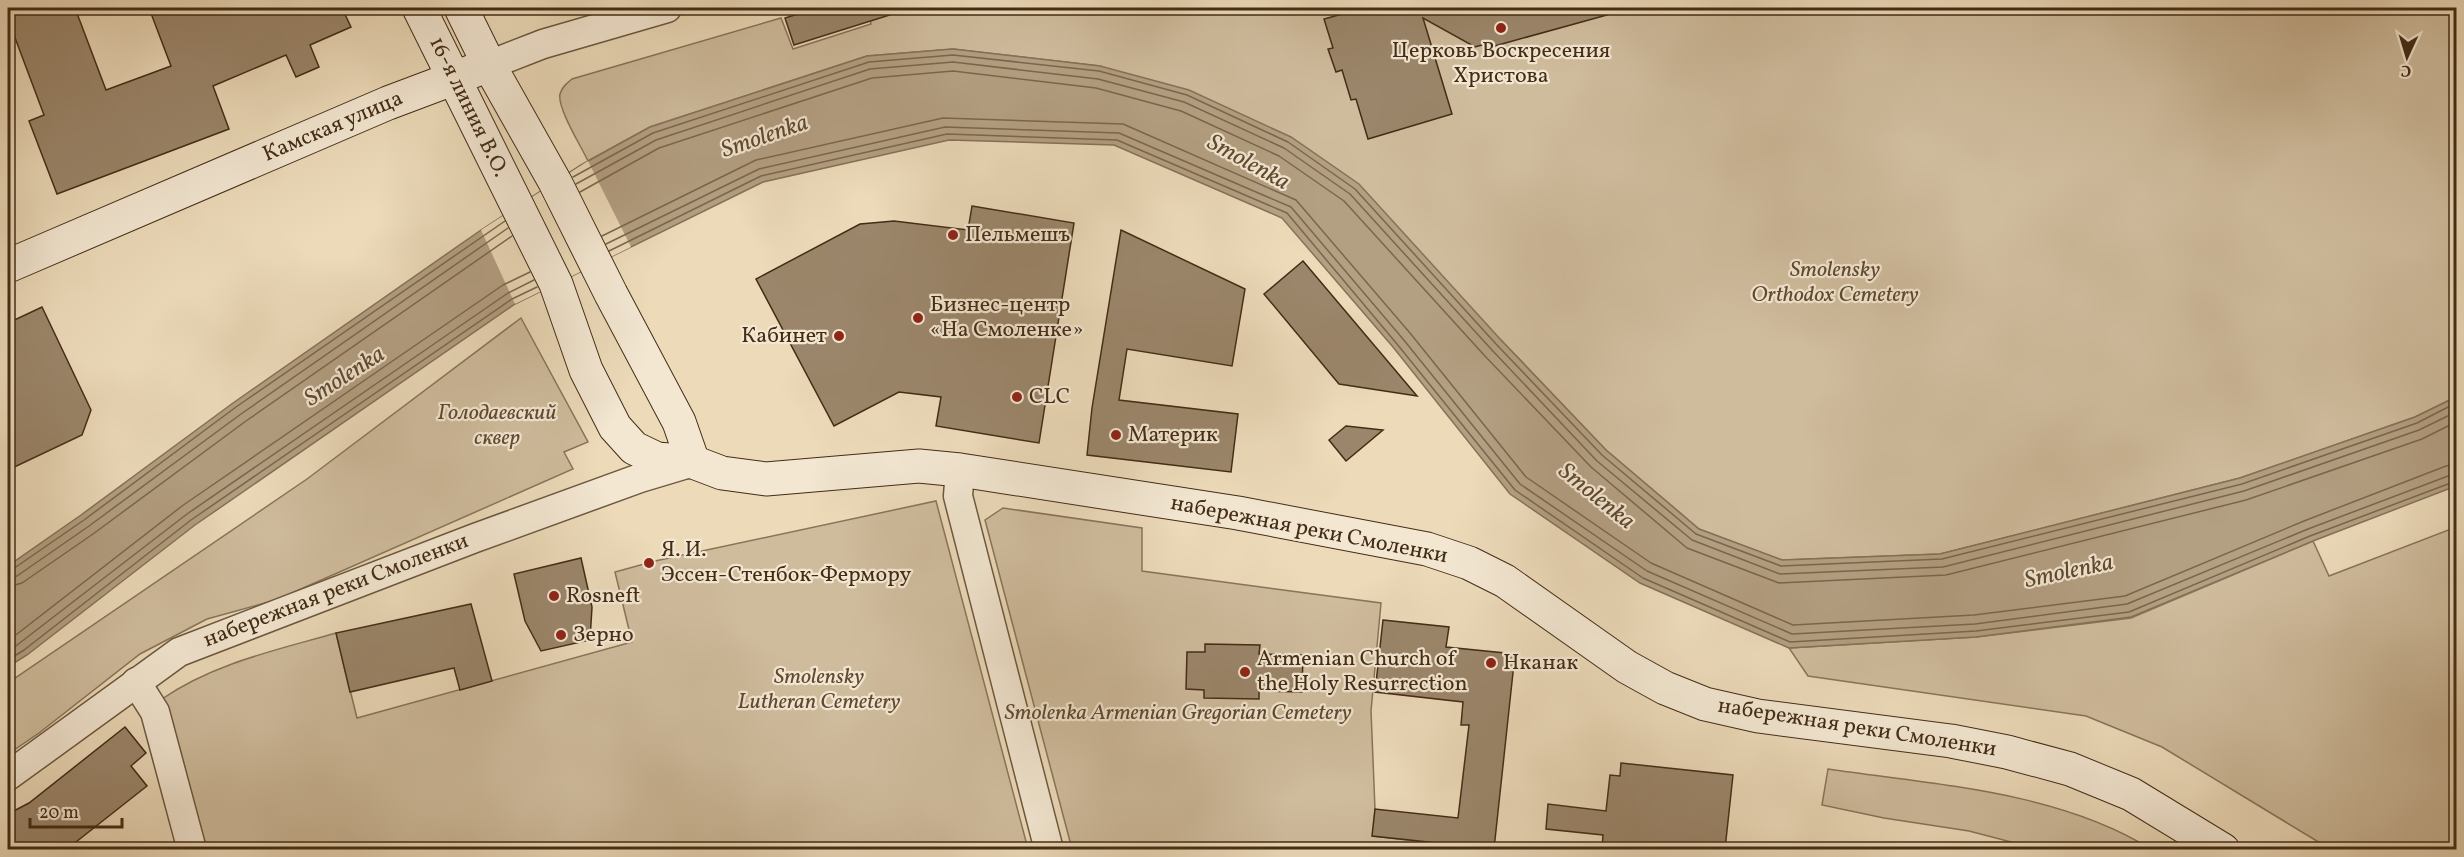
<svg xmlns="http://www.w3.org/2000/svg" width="2464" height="857" viewBox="0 0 2464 857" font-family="Vollkorn,serif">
  <rect width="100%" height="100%" fill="#ecdab9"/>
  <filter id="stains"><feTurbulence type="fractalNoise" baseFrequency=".00333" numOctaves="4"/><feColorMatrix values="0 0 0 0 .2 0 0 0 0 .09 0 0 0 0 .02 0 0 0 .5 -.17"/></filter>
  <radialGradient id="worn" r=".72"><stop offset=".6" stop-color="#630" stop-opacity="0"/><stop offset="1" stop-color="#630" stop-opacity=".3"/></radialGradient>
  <g fill="#cfbc9d" stroke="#89745a" stroke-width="1.5">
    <path d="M867,8H2456V397L2415,417L2240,478L1940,554L1782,560L1699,529L1606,450L1501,340L1100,66L953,49L867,56L650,127L588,161C581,146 557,108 560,94C562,87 567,83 572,79L781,18L793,49L871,24Z"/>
    <path d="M521,318L588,442L564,452L573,469L276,600L207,619L140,654L39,733L8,754V683L307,479Z"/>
    <path d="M936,501L1028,849H204L162,699C214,663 277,650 336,633L357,718L632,642L615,572L655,561Z"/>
    <path d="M1003,508L1142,528V571L1381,603L1371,711L1375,809L1373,836L1487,849H1072L985,520Z"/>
    <path d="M2456,527V849H2330L2162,747L2086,716L1808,676L1789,648L1976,637L2131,618L2313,541L2329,576Z"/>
    <path d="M1828,769C1936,785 2057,791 2151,849H2038L1969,831L1884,818L1822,805Z"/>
  </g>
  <path fill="#b39f82" stroke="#867157" stroke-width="1.5" d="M953,49L1100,66L1189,90L1291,137L1359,184L1501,340L1606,450L1699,529L1782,560L1940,554L2240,478L2415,417L2456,397V486L2313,541L2131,617L1976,637L1789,648L1640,583L1510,494L1393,347L1282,218L1114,145L949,140L763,182L515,304L195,525L27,655L8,667V566L81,515L233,403L481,230L581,165L619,144L650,127L867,56Z"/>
  <path fill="#ecdab9" d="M588,161L631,247L515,304L481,230Z"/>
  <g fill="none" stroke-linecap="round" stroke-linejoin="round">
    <g stroke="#7b664c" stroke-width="1.5">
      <path d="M573,177L653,133L869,62L953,55L1099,71L1187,95L1288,142L1355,189L1496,344L1602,455L1696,534L1781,566L1942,559L2242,484L2417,423L2456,403"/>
      <path d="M576,184L656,140L870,69L953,62L1098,79L1184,102L1284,148L1350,194L1491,349L1597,461L1692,540L1780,574L1943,567L2244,491L2419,430L2456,412"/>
      <path d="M580,192L659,148L872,78L953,71L1096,88L1181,111L1279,156L1344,201L1484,355L1591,467L1687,548L1779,583L1946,575L2246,500L2422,439L2456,422"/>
      <path d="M602,236L756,160L943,118L1123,124L1296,200L1410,333L1526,477L1651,563L1793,625L1974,615L2125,596L2304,521L2446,466L2456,464"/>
      <path d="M606,244L759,169L945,127L1119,133L1291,207L1403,339L1520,484L1647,571L1792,634L1975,624L2127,604L2308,529L2456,473"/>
      <path d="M609,251L761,176L947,134L1117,140L1287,213L1397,344L1515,490L1643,578L1790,642L1976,631L2129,612L2310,536L2456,481"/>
      <path d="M8,570L13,569L84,520L236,407L505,221"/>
      <path d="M8,578L17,576L89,526L241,414L508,228"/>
      <path d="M8,587L22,583L93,534L246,421L512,236"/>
      <path d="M8,641L182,506L503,285L530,272"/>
      <path d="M8,652L187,514L508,293L534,280"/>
      <path d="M8,660L24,650L191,520L512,299L537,287"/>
    </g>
  </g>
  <g fill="#9b866b" stroke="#432c16" stroke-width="1.5">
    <path d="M8,8H75L106,90L171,66L149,8H342L351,27L310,45L319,67L296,77L286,55L213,86L229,129L57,194L29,121L44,115L8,19Z"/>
    <path d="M817,8H895L896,13L794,45L785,18Z"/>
    <path d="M1364,8H1606L1607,15L1491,47L1489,43L1475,47L1423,18L1452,114L1368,139L1356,99L1351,100L1342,70L1336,72L1328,49L1333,48L1324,19Z"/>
    <path d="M972,206L1074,223L1039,443L936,426L941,397L899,392L834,426L756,279L860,224L894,221L968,230Z"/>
    <path d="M1121,230L1245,289L1232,366L1127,349L1119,400L1238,414L1231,472L1087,455L1092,408Z"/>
    <path d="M1303,261L1417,396L1339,384L1264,294Z"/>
    <path d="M42,307L91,410L82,435L8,470V323Z"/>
    <path d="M1346,426L1383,430L1346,461L1329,440Z"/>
    <path d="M581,558L592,607L590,640L541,651L525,621L514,574Z"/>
    <path d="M471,604L492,681L460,690L454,668L350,692L336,633Z"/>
    <path d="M1383,620L1449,627L1446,647L1515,654L1494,849L1372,836L1375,809L1458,818L1469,725H1461L1463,702L1375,692Z"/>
    <path d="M1205,644L1260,645L1259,654L1303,655L1302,692L1259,691V699L1204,698V690L1186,689L1187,652H1205Z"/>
    <path d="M125,727L146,753L131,766L147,786L67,849H8V814L29,803Z"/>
    <path d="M1621,763L1733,775L1725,849H1602L1603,835L1546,829L1548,804L1606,811L1610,775L1620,776Z"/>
  </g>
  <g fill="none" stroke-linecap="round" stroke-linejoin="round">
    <defs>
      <g id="street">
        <path d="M489,65L543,44L667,8"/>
        <path d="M960,470L958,496L1049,850"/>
        <path d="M136,682L155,712L192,850"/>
        <path d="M8,776L179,652L475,538L640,478L690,463"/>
      </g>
      <g id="secondary">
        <path d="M419,8L556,284L586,370L615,427L634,448L657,459L693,462L722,473L766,479L919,466L960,470L1238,513L1427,549L1469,563L1505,581L1627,667L1665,688L1705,704L1758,716L1951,741L2007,752L2070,769L2131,794L2223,850"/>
        <path d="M461,8L489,65L555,182L611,294L679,422L693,462"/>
        <path d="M8,266L388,103L489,65"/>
      </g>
    </defs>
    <use href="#street" stroke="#6d583f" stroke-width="31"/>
    <use href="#secondary" stroke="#432c16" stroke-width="35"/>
    <use href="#street" stroke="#f3e7d2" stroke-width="28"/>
    <use href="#secondary" stroke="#f3e7d2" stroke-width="33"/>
  </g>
  <g fill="#8f2418" stroke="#f3e7d2" stroke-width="2">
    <circle cx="1501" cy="28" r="6"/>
    <circle cx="953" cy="235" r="6"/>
    <circle cx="918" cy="318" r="6"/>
    <circle cx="839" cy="336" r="6"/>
    <circle cx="1017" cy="397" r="6"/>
    <circle cx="1116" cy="435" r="6"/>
    <circle cx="649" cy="563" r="6"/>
    <circle cx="554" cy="596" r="6"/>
    <circle cx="561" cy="635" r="6"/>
    <circle cx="1491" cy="663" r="6"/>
    <circle cx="1245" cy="672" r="6"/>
  </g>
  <g text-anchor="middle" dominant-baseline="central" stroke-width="4.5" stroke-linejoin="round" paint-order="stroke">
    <g font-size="22" fill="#432c16" stroke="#f3e7d2" text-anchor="start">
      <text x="1501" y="51" text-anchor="middle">Церковь Воскресения<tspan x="1501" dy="25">Христова</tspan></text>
      <text x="965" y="235">Пельмешъ</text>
      <text x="930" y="305">Бизнес-центр<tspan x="930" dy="25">«На Смоленке»</tspan></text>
      <text x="827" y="336" text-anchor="end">Кабинет</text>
      <text x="1029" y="397">CLC</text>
      <text x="1128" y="435">Материк</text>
      <text x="661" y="550">Я. И.<tspan x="661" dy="25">Эссен-Стенбок-Фермору</tspan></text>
      <text x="566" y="596">Rosneft</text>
      <text x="573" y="635">Зерно</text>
      <text x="1257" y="659">Armenian Church of<tspan x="1257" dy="25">the Holy Resurrection</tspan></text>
      <text x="1503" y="663">Нканак</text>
    </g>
    <g font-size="22" fill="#432c16" stroke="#f3e7d2">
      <text transform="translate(468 107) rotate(64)">16-я линия В.О.</text>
      <text transform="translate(333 127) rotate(-23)">Камская улица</text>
      <text transform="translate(1309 530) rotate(11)">набережная реки Смоленки</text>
      <text transform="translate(336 591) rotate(-21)">набережная реки Смоленки</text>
      <text transform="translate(1857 728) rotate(9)">набережная реки Смоленки</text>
    </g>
    <g font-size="22" font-style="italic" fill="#5f4931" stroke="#f3e7d2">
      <text x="1835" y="270">Smolensky<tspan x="1835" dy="25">Orthodox Cemetery</tspan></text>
      <text x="497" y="413">Голодаевский<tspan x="497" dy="25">сквер</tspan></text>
      <text x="819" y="677">Smolensky<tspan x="819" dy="25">Lutheran Cemetery</tspan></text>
      <text x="1178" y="713">Smolenka Armenian Gregorian Cemetery</text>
    </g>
    <g font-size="24" font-style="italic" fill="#5f4931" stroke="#f3e7d2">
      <text transform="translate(765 137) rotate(-19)">Smolenka</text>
      <text transform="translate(1248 163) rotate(29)">Smolenka</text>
      <text transform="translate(345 377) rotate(-33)">Smolenka</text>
      <text transform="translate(1596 497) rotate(39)">Smolenka</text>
      <text transform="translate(2069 572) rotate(-12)">Smolenka</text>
    </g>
  </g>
  <rect width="2464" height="857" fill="none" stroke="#ecdab9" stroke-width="30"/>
  <rect x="9" y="9" width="2446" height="839" fill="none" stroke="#432c16" stroke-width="3"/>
  <rect x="15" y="15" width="2434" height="827" fill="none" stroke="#432c16" stroke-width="1.5"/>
  <g transform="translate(2407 57) rotate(184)" stroke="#f3e7d2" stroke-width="4.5" paint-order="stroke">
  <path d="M0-4.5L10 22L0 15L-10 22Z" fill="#432c16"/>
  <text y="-9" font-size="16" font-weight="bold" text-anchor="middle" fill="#432c16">С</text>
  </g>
  <path d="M30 818v9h92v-9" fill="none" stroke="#432c16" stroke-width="3"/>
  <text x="39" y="818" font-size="18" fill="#432c16" stroke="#f3e7d2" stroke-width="4.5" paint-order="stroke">20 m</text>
  <rect width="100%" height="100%" filter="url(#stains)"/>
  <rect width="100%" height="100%" fill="url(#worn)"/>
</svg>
